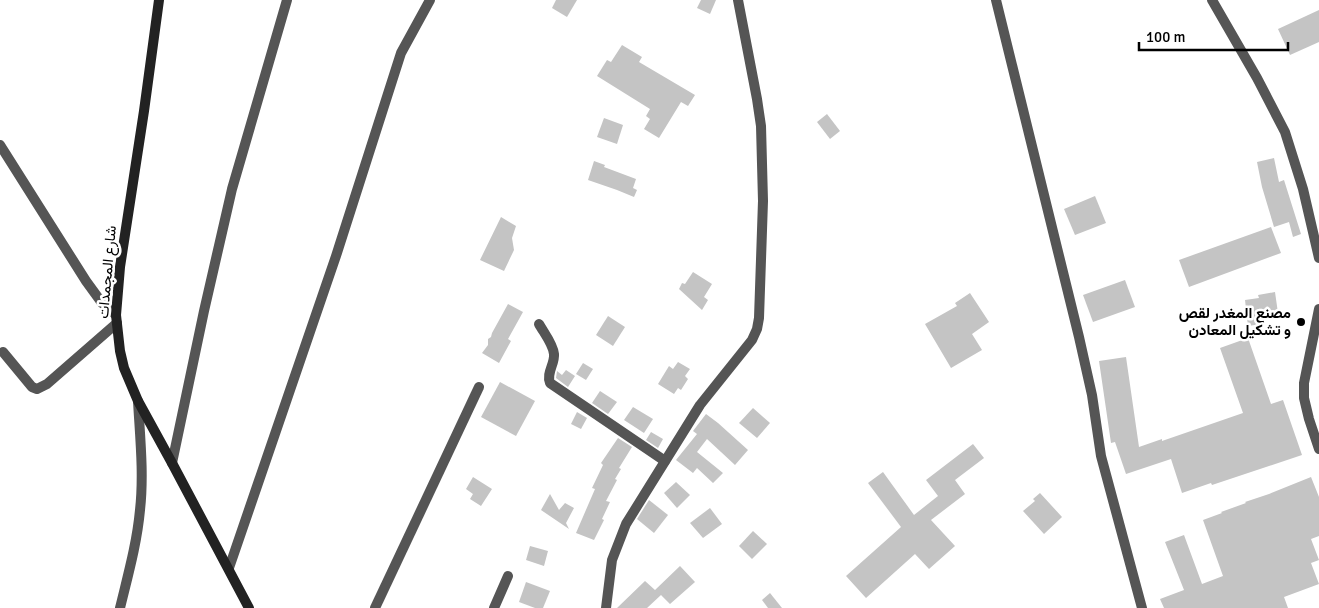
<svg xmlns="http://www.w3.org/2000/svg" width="1319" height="608" viewBox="0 0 1319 608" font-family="Signika,Vazirmatn,sans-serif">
  <rect width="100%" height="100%" fill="#fff"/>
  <g fill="#c4c4c4">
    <path d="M556,0H577L567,17L552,8Z"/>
    <path d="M701,0H716L710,14L697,8Z"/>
    <path d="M1319,10V42L1290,55L1278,29Z"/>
    <path d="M622,45L642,57L639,62L695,95L688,106L681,102L659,138L644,129L650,119L646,116L650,109L597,76L607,60L611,62Z"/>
    <path d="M827,114L840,131L830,139L817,122Z"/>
    <path d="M604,118L623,125L617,144L597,137Z"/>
    <path d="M1274,158L1279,182L1284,180L1301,234L1293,237L1289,222L1274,227L1262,187L1257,162Z"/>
    <path d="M594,161L605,165L604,167L636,179L633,188L637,190L634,197L617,190L588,180Z"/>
    <path d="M1095,196L1106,223L1075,235L1064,209Z"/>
    <path d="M501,217L516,226L512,238L514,250L504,271L480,260Z"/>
    <path d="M1271,227L1281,253L1189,287L1179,260Z"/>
    <path d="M693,272L712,284L704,297L708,300L702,310L679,289L682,283L685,284Z"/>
    <path d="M1125,280L1135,307L1093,322L1083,295Z"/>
    <path d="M1275,292L1278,313L1260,316L1261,324L1248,326L1245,300L1259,298L1258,295Z"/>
    <path d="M970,293L989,322L972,334L982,350L951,368L925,324L957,306L955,303Z"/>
    <path d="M508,304L523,312L508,339L511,341L499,363L482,353L488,345V339L491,337L492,333Z"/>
    <path d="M608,316L625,327L613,346L596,335Z"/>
    <path d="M1248,338L1271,404L1283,400L1302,455L1212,485L1211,483L1182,493L1171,459L1126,474L1115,442L1111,443L1099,361L1126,357L1139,447L1162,439V441L1243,413L1220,348Z"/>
    <path d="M678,362L690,369L685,376L688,379L681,390L678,388L674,394L658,384L669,366L673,369Z"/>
    <path d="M583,363L593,369L586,380L576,374Z"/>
    <path d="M566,370L575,376L568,387L556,378L557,371L562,375Z"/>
    <path d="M500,382L535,401L516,436L481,417Z"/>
    <path d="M600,391L617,402L608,414L592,403Z"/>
    <path d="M633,407L653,419L644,433L624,420Z"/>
    <path d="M753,408L770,423L757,438L739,423Z"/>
    <path d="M577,412L587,418L581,429L571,424Z"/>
    <path d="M706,414L718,423L748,450L735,465L707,439L697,452L723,473L713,483L697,468L693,473L676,460L697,434L693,431Z"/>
    <path d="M651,432L663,439L658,448L646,440Z"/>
    <path d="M618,438L632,447L619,468L621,469L615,479L617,480L606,501L610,502L602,519L604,520L594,540L576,533L595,489L592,488L603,465L601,463Z"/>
    <path d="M973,444L984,458L955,480L965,494L931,520L955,546L929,569L915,554L866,598L846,576L901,527L868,483L883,472L914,515L938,496L926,480Z"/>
    <path d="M473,477L492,489L481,506L470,499L473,494L466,489Z"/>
    <path d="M1311,477L1319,497V536L1311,539L1319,560L1311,563L1319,584L1284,597L1288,608H1164L1160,599L1184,590L1165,542L1184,535L1202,584L1223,576L1203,520L1222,513L1221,512L1246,503L1245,502L1269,494Z"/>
    <path d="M676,482L690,495L677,508L664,493Z"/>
    <path d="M1040,493L1062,517L1044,534L1023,511L1035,501L1033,499Z"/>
    <path d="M550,494L559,510L565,503L574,508L566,523L569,529L541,510Z"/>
    <path d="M649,500L668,515L654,533L637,519Z"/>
    <path d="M710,508L722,524L703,538L690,523Z"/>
    <path d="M753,531L767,544L752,559L739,546Z"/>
    <path d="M530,546L548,551L544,566L526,560Z"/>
    <path d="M680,566L695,582L670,604L661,595L647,608H617L645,581L655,590Z"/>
    <path d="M526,582L550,591L543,608H535L519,602Z"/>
    <path d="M770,593L782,608H768L762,600Z"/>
  </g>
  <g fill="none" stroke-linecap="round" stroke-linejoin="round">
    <g stroke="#555" stroke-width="10">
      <path d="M996,0L1079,337L1092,395L1101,456L1142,608"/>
      <path d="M1212,0L1257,78L1285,132L1303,189L1319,258"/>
      <path d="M0,145L86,281L102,303L116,315"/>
      <path d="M1319,309L1304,383V398L1309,419L1319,449"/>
      <path d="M539,324C544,333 553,344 554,354C555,364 546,373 550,383L665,461"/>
      <path d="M3,352L32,387L37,389L47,384L117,323"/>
      <path d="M172,463L204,311L232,189L287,0"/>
      <path d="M229,568L336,256L401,53L430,0"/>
      <path d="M120,608C128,575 137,543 140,510C144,474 140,437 138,401"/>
      <path d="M375,608L479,387"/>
      <path d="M494,608L508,576"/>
      <path d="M606,608L612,560L626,524L700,405L752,340L757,329L759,318L763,201L761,126L757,99L738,0"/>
    </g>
    <path stroke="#222" stroke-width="10" d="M159,0L144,111L120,267L116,315L120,351L124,368L138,401L172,463L249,608"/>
  </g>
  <circle fill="#000" stroke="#fff" stroke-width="2" cx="1301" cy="322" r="5"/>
  <g text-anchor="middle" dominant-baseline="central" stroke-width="5" stroke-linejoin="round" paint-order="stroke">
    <g font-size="15" fill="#000" stroke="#fff">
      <text transform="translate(107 272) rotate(-85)">شارع المجمدات</text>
    </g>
    <g font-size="15" font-weight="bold" fill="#000" stroke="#fff" text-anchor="end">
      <text x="1291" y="313">مصنع المغدر لقص<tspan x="1291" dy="17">و تشكيل المعادن</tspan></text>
    </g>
  </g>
  <path d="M1139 42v8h149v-8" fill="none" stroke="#000000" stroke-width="2.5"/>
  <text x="1146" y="42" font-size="15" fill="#000000" stroke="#ffffff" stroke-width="4" paint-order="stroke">100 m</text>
</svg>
